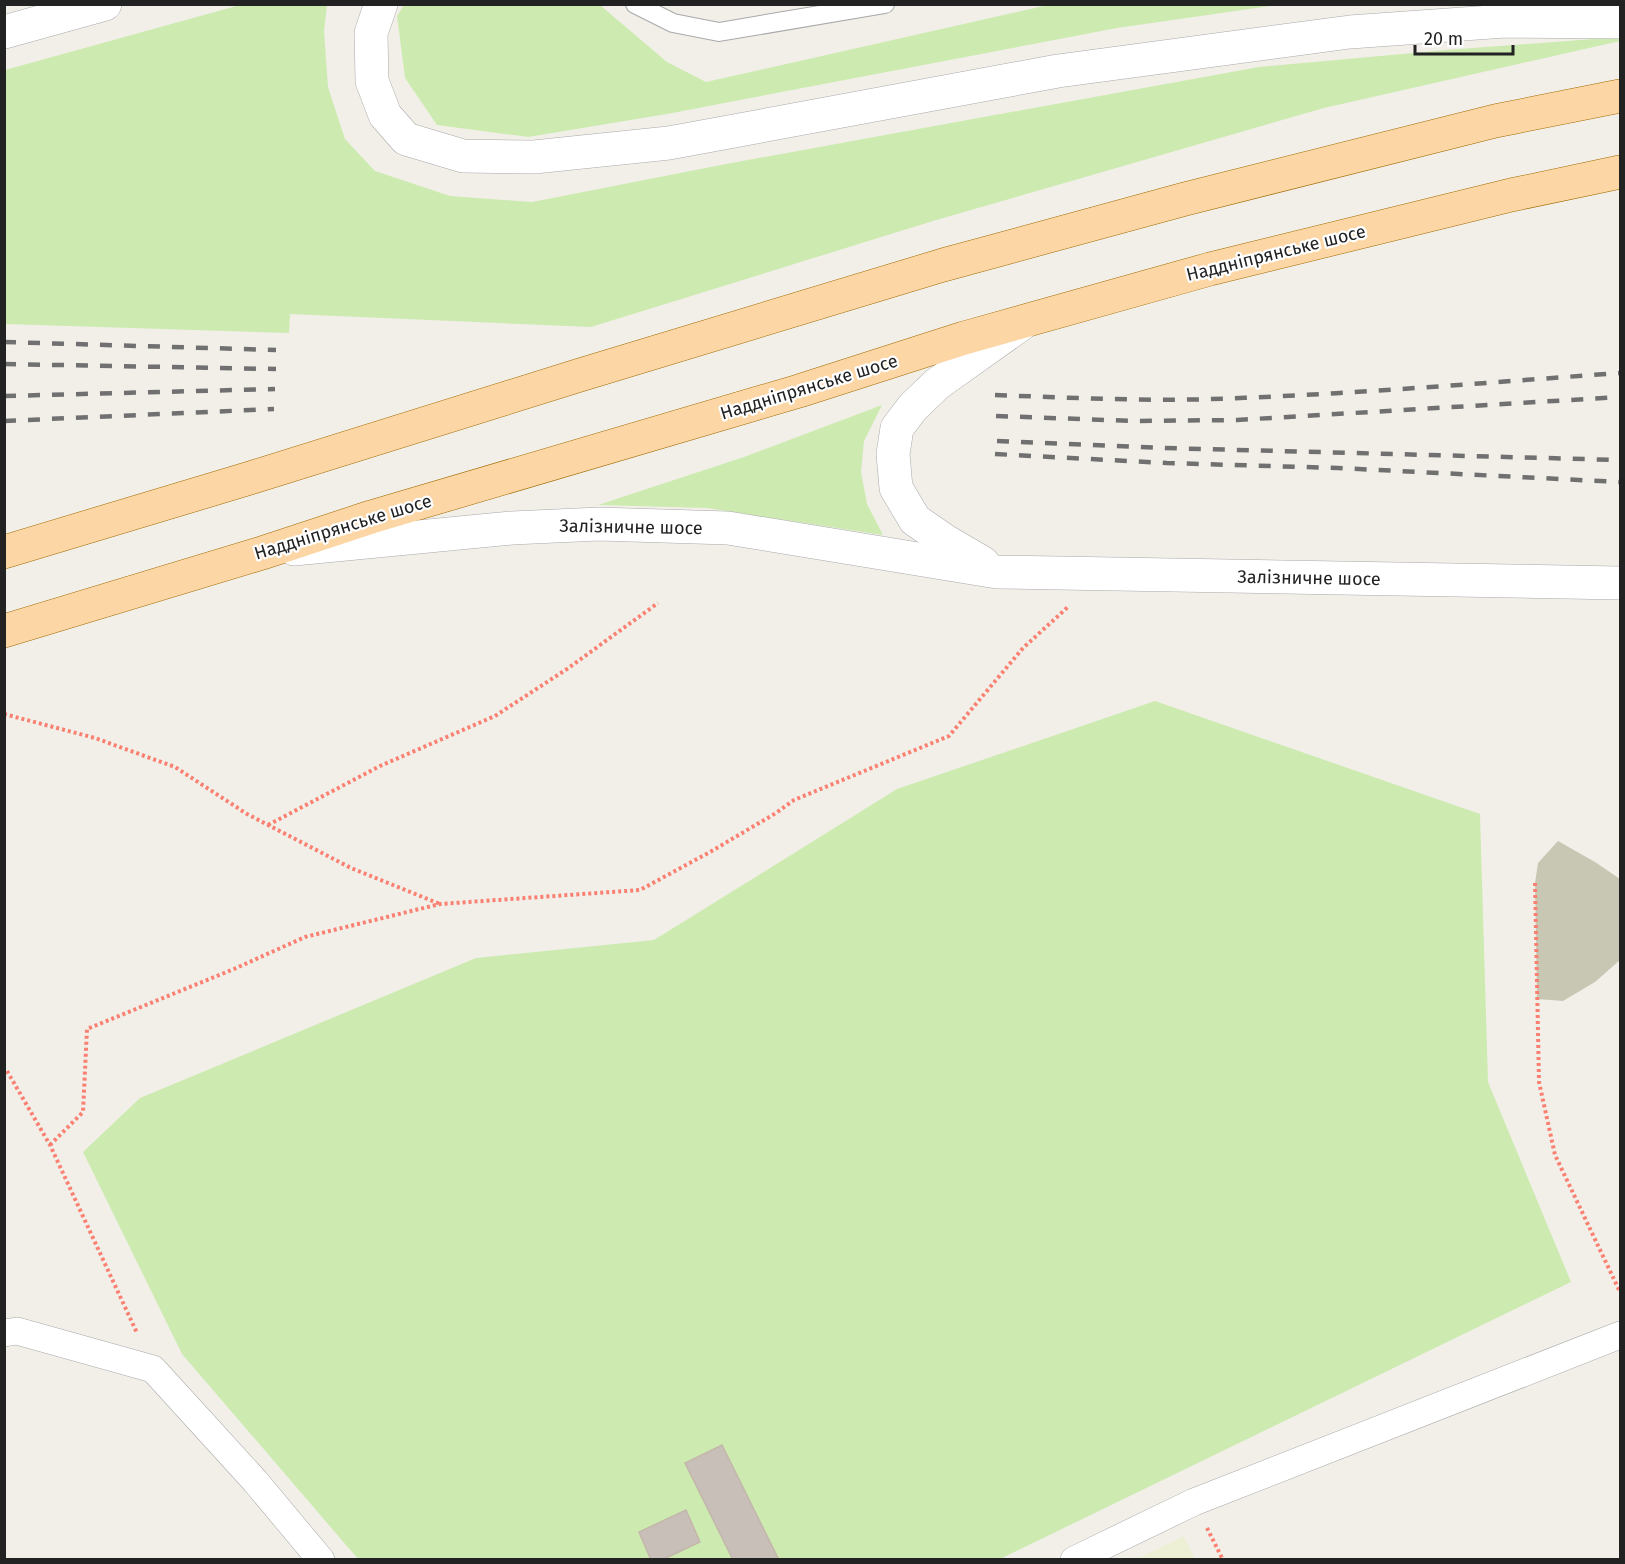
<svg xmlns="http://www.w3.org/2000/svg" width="1625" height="1564" viewBox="0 0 1625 1564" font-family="'Fira Sans',sans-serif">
  <rect width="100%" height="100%" fill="#f2efe9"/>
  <path fill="#c7c7b4" d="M1558,841L1595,862L1620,879V960L1595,982L1563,1001L1537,999L1535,883L1538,863Z"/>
  <path fill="#eef0d5" d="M1184,1536L1195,1559H1137Z"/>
  <g fill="#cdebb0">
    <path d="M240,5H327L324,31L328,87L345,139L375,171L450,196L532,202L726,164L1259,67L1446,50L1620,37V41L1324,108L933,221L591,327L290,314L289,333L5,324V70Z"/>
    <path d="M404,5H600L667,62L706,82L1048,5H1278L1117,28L667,114L528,137L437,125L405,78L397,16Z"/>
    <path d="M882,405L864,441L861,472L867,504L883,535L707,508L598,505L744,457Z"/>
    <path d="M1155,701L1480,814L1488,1082L1571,1282L1000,1559H358L182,1354L83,1152L140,1098L476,958L654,940L897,789Z"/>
  </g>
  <g fill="#c7bfb8" stroke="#c4b6ab" stroke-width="1.5">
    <path d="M722,1445L779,1560H733L685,1463Z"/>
    <path d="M686,1510L700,1542L662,1560H651L639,1532Z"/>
  </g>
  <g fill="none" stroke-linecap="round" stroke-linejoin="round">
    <defs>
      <path id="service" d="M635,4L673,23L719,32L885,4"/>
      <g id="pedestrian">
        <path d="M4,1333L17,1331L153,1369L255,1481L321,1560"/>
        <path d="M1074,1560L1194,1502L1620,1335"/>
      </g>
      <g id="minor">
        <path d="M381,4L371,33L372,81L385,115L406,139L463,156L534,157L669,143L1058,71L1350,32L1505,21L1620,22"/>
        <path d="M4,32L105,4"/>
      </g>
      <g id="tertiary">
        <path d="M294,549L512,528L599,524L728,528L997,572L1620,583"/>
        <path d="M983,563L947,542L915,520L896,488L893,454L897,428L913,407L937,384L1024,322"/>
      </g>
      <g id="primary">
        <path d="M4,552L250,478L580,375L943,265L1185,199L1495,121L1620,96"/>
        <path d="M4,631L262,553L371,517L799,391L964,338L1210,269L1511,195L1620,172"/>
      </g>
    </defs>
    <use href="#service" stroke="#a9a9a9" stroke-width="20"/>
    <use href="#pedestrian" stroke="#a9a9a9" stroke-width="28"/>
    <use href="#minor" stroke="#a9a9a9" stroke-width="34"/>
    <use href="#tertiary" stroke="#a9a9a9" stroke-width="34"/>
    <use href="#primary" stroke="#a06b00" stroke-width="34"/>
    <g stroke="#fa8072" stroke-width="4" stroke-dasharray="3 3" stroke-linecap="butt">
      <path d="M4,714L95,738L175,767L247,814L351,868L440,904"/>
      <path d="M268,825L380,766L495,716L567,669L658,603"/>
      <path d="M1535,883L1539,1082L1555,1155L1620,1292"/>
      <path d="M7,1071L50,1145L137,1333"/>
      <path d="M50,1145L83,1112L87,1029L234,969L305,937L440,904L640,890L710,852L776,813L794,800L949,736L1023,648L1069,606"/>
      <path d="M1207,1528L1223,1560"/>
    </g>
    <use href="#service" stroke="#fff" stroke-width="18"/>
    <use href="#pedestrian" stroke="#fff" stroke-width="27"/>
    <use href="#minor" stroke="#fff" stroke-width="33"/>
    <use href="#tertiary" stroke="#fff" stroke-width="33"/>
    <use href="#primary" stroke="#fcd6a4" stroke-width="33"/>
    <g stroke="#707070" stroke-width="4.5" stroke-dasharray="12 12" stroke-linecap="butt">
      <path d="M4,342L276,350"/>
      <path d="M4,364L276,369"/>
      <path d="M995,395C1076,398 1158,402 1240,398C1367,393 1494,382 1620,373"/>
      <path d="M4,396L275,389"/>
      <path d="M996,416L1134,421L1237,420L1620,397"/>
      <path d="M4,421L274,409"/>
      <path d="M997,441L1165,448L1620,460"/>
      <path d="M995,454L1167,463L1338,468L1620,482"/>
    </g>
  </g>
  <g text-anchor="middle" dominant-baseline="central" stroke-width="4.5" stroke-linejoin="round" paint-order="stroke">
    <g font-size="18" fill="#222" stroke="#fff">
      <text transform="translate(1276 253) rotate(-14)">Наддніпрянське шосе</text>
      <text transform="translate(809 387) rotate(-17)">Наддніпрянське шосе</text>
      <text transform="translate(343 527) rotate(-17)">Наддніпрянське шосе</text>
      <text transform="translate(631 527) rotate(1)">Залізничне шосе</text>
      <text transform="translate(1309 578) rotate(1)">Залізничне шосе</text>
    </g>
  </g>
  <rect width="1625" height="1564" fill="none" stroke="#222222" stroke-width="12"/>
  <path d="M1415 45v9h98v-9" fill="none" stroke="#222222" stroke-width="3"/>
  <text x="1424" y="45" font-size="18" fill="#222222" stroke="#ffffff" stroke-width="4.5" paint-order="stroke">20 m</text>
</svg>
